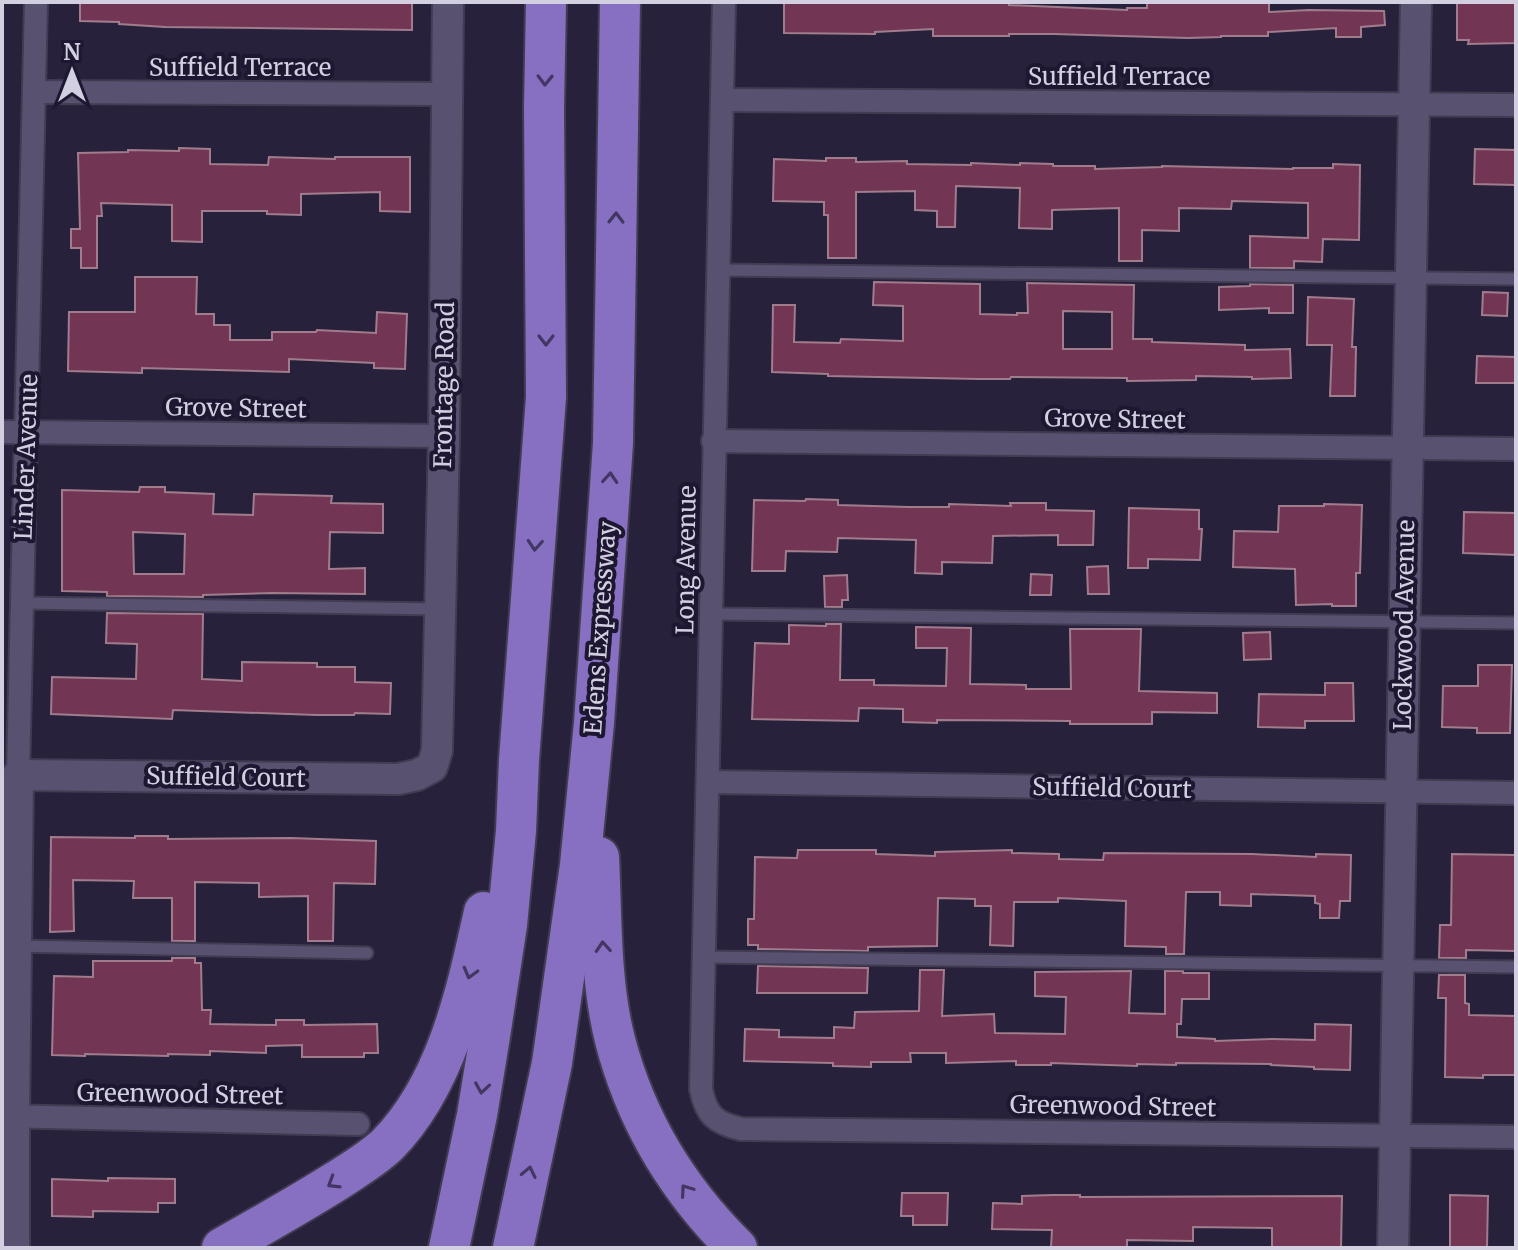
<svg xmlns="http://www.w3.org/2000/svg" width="1518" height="1250" viewBox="0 0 1518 1250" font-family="Merriweather,serif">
  <rect width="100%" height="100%" fill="#27213b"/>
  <g fill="#723554" stroke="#a07c8c" stroke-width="2" fill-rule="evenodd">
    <path d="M80,2H412V30L165,27L119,24V22L80,21Z"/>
    <path d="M784,2H1009V5L1127,10V8H1147V2H1269V12L1309,10L1384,11L1385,25L1361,27V37H1336V28L1268,32V36H1221V37L1188,38L1054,34H1009V36H933V29L875,32V34L784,33Z"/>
    <path d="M1457,2H1516V43L1468,44L1469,40H1457Z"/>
    <path d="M179,148L210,149V164L268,165L269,157L335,159V157H410V212L380,211V192L301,194V215L267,214V211H202V242L172,241V205L101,203L102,216H97V268H81V248H71V229H80L78,153L128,152V150L179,151Z"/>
    <path d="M1475,149L1516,150V185L1474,184Z"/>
    <path d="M826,158H856V162L907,161V164L971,165V163L1020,165V163L1053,164V166H1095V169L1162,167V166L1293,169V168H1333V164L1360,165L1359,240L1323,239L1322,262L1294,261V268H1250V236L1308,238V203L1232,201L1231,209L1179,208V231L1142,230V261H1119V208L1052,210V229L1019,228L1020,188L956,186L955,227H937V211L915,210V191L856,192V258H828V215H824V202L773,201L774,159L826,161Z"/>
    <path d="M135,277H197L196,314H214V325H230V340H272V332H316L317,330L376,333L377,312L407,314L405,369L374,368V363L289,359V372L142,368V373L68,371L69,312H135Z"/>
    <path d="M874,282L980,284V314L1017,315V313H1028L1027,283L1134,285L1133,339H1152V342L1245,345V350L1290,349L1291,378L1252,379V377L1196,376V380L1127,381V378L1011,377L1010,379H979L828,376V374L772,372L773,305H795L794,342L840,343L841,339L903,341V306L873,305ZM1063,311L1112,312V349H1063Z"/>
    <path d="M1250,284L1293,285V313H1269V308L1219,310V287L1250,286Z"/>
    <path d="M1483,292L1508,293L1507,316L1482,315Z"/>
    <path d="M1308,297L1354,299L1352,347H1356L1355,396H1330L1332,345H1307Z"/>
    <path d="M1477,356L1516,357V383H1476Z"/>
    <path d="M140,487H165V492L214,494L213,514L253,515L254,494L332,496L331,503L383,504V533L330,532L329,569L365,568V594L272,593L203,595V597L107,596V592L62,591V490L139,492ZM133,532L185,534L184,574H134Z"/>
    <path d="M806,499L838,500V505L908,507H949V504L1011,506L1010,503H1046V510L1094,511L1093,545H1058V535L993,536L992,563L942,562V574L915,573L916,540L838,538L837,552L786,551L785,571H752L754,500L805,501Z"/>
    <path d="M1324,504L1362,505L1360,573H1356V606H1332V604L1296,605L1295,569L1233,567L1234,531L1278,532L1279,506H1324Z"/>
    <path d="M1129,508L1199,510V529H1202L1200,560L1148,559V568H1128Z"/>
    <path d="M1464,512L1516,513V555L1463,553Z"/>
    <path d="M1108,566L1109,594H1088L1087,567Z"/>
    <path d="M1031,574L1052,575L1051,595H1030Z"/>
    <path d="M847,575L848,600H842V607H825L824,576Z"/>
    <path d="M107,613L203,614L202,679L242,681V662L317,663V667H355V682L391,683L390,714L355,713L354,715H316L173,710L172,719L51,714L52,677L136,679L137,644L106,643Z"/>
    <path d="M826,624H841L840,680H874V685L946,686L947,648H916V627L971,628L970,684L1026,685V689H1071L1070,629H1141L1139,691L1217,693V713L1152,712V724H1070V721L937,720V723L903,722V709L859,708L858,721L752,719L755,643L789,644V625L826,626Z"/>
    <path d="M1270,632L1271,659L1244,660L1243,633Z"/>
    <path d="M1478,665H1512L1510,733H1477V728L1442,727L1443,686H1478Z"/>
    <path d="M1325,683H1353L1354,721H1305V728L1258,727L1259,694L1325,695Z"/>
    <path d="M135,836H168V839L291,838L376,841L375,884L334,883L333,941H308V896L259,897V883L195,882V941H172V898H133L134,881L73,880L74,931L50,932L51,837L135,838Z"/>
    <path d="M798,850H876V854L935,856V852L1012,850V853L1059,854V859L1103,860L1104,853L1252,854L1316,857V854L1351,855L1350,901H1340L1339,918H1320V904L1315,903V896L1251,894V906L1220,905V892H1186L1184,954H1166V947L1125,946L1126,901L1058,898V902H1014L1013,946L990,945L991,906H975V899L938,898L937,946L868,947V951L758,949V945H748V919H754L755,857L797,858Z"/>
    <path d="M1452,854L1516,855V951L1466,950V958H1439L1440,925H1451Z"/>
    <path d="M172,958H195V963H201L202,1010H211L210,1024L276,1025V1020H304V1025L377,1024L378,1053H364V1057H302V1045L266,1046V1053L210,1051V1055L168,1054V1056L85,1054V1056L52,1055L54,976L93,977V961H172Z"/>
    <path d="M758,966L868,968L867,993H757Z"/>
    <path d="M920,970H944L942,1016L994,1014L995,1033L1065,1034L1066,997L1035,996V972L1131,971L1129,1013L1165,1014V971H1183V973H1209V999H1182L1181,1024H1177V1037L1215,1039V1041L1272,1039L1315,1040V1024L1351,1025L1350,1070L1314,1069V1067L1271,1065V1064L1176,1063V1065L1137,1064V1066L1051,1063V1065H1016V1061L946,1063V1053H910L911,1062H871V1067L833,1066V1063L744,1061L745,1029L779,1030V1037L834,1038V1027L854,1028L855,1012L919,1011Z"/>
    <path d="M1439,975H1465V1003L1469,1004V1015L1516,1016V1075H1483V1078L1445,1077L1446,998H1438Z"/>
    <path d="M108,1178L175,1179V1203H158V1212L93,1211V1217L52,1216V1179L108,1181Z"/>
    <path d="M902,1193H948L947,1225H913V1216H901Z"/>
    <path d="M1052,1195H1080V1197L1342,1196L1341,1248H1272V1228L1193,1227V1241L1127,1240V1247L1080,1248L1051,1247L1052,1230L992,1229L993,1203L1022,1204V1196Z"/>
    <path d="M1450,1195L1488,1196L1487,1248H1450Z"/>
  </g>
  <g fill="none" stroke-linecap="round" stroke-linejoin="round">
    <defs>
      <g id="lane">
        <path d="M718,270L1516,279"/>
        <path d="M22,603L437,609"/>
        <path d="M711,614L1516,623"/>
        <path d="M16,946L367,953"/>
        <path d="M704,957L1516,967"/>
      </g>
      <g id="street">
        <path d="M724,2L701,1089C706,1115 715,1123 741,1129L1516,1137"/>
        <path d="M34,92L447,94"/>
        <path d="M722,100L1516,105"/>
        <path d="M2,432L444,436"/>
        <path d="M713,441L1516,449"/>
        <path d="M18,775L36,2"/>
        <path d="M708,782L1516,793"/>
        <path d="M2,1116L358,1124"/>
      </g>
      <g id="secondary">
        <path d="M14,1248V1116L18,775L398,779L417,775L432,767L437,751L444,436L448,2"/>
        <path d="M1393,1248L1416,2"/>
      </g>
      <g id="highway">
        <path d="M599,857C602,917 600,981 615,1040C636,1121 678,1190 737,1248"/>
        <path d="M222,1248C261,1226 300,1204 338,1180C355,1169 372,1159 387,1145C447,1084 466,993 484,912"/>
        <path d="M449,1248L477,1115L490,1036L507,925L516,831L519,760L546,397L544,108L546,2"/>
        <path d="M513,1248L552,1063L580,865L594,723L613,443L620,2"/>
      </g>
    </defs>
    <use href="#lane" stroke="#423c53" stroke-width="15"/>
    <use href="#street" stroke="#423c53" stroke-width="26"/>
    <use href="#secondary" stroke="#423c53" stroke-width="34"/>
    <use href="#highway" stroke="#423c53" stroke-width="44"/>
    <use href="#lane" stroke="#585270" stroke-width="11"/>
    <use href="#street" stroke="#585270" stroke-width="22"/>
    <use href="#secondary" stroke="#585270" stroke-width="30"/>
    <use href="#highway" stroke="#8770c1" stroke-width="40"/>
  </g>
  <defs><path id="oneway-chevron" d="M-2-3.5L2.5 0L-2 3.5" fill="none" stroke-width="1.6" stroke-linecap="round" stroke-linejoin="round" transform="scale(2)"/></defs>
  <g stroke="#423663">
    <use href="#oneway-chevron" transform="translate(545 80) rotate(91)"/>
    <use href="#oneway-chevron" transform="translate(616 218) rotate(-89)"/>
    <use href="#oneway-chevron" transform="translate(546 340) rotate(90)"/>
    <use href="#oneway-chevron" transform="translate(610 478) rotate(-86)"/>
    <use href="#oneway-chevron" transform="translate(535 545) rotate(94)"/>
    <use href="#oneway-chevron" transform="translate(603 947) rotate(-94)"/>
    <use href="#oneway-chevron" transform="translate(470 973) rotate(105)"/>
    <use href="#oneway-chevron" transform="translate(482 1088) rotate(99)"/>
    <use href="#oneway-chevron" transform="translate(529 1172) rotate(-78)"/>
    <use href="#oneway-chevron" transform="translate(333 1183) rotate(148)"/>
    <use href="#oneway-chevron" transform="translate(686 1190) rotate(-125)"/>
  </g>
  <g text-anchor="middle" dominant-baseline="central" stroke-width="8" stroke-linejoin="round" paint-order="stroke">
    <g font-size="24" fill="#d2cfe1" stroke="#1d1731">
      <text x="240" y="67">Suffield Terrace</text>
      <text x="1119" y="76">Suffield Terrace</text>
      <text transform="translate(444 385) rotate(-89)">Frontage Road</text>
      <text transform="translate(236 408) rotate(1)">Grove Street</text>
      <text transform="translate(1115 419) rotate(1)">Grove Street</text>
      <text transform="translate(26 457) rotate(-88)">Linder Avenue</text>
      <text transform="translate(686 560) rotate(-89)">Long Avenue</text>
      <text transform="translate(1404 625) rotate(-89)">Lockwood Avenue</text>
      <text transform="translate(600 628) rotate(-86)">Edens Expressway</text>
      <text transform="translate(226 777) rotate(1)">Suffield Court</text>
      <text transform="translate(1112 788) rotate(1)">Suffield Court</text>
      <text transform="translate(180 1094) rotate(1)">Greenwood Street</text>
      <text transform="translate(1113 1106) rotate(1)">Greenwood Street</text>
    </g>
  </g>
  <rect width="1518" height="1250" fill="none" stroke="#d2cfe1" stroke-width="8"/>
  <g transform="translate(72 72)" stroke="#1d1731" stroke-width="6" paint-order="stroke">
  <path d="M0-6L14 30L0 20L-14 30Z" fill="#d2cfe1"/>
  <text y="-12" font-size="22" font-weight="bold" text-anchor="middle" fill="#d2cfe1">N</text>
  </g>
</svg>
